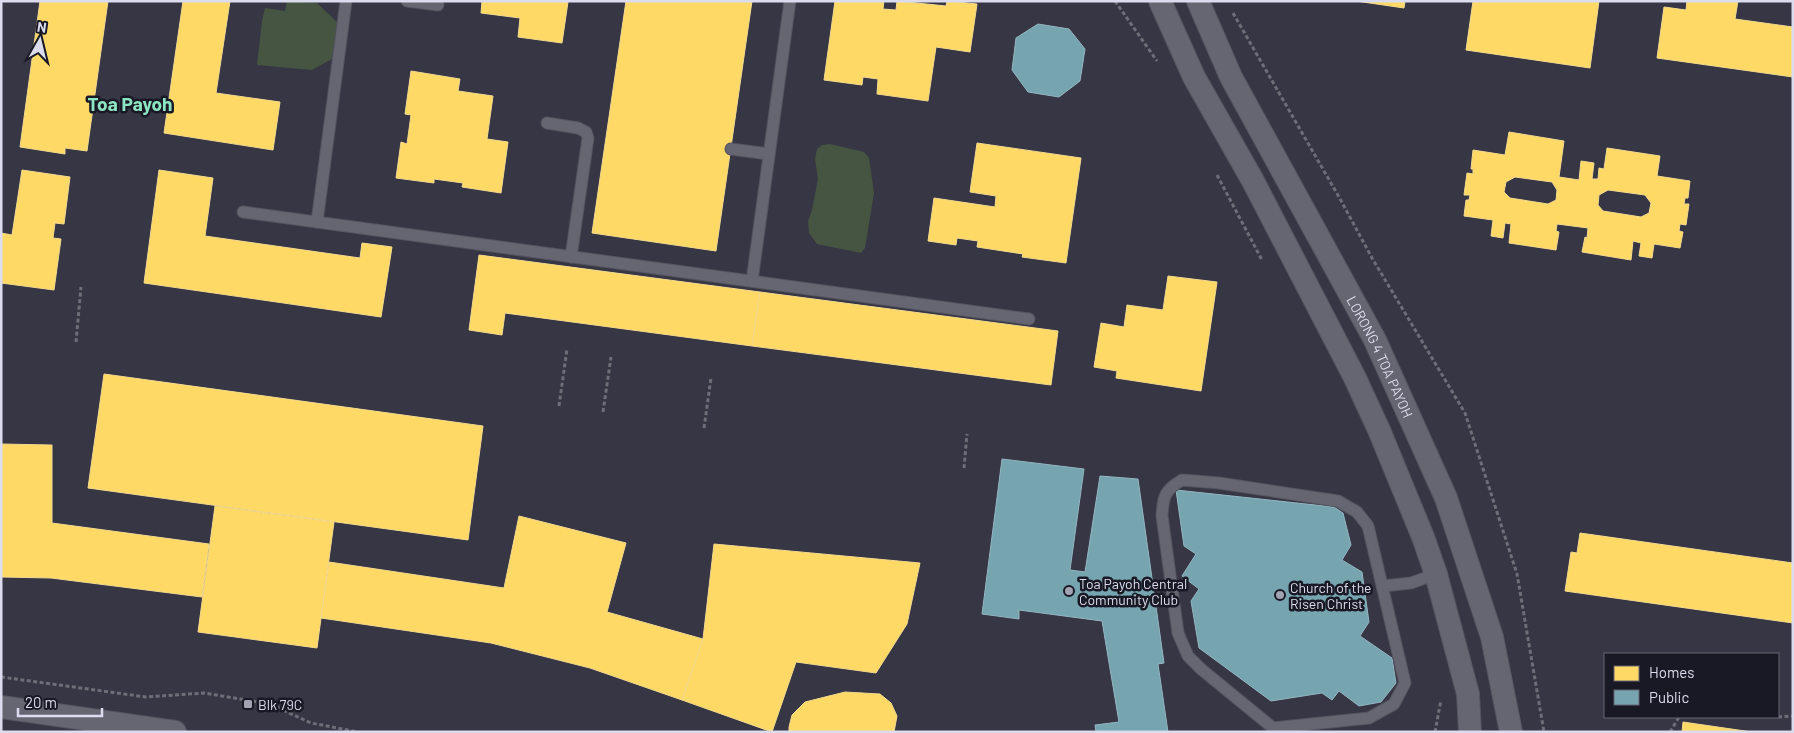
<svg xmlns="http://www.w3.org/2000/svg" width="1794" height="733" viewBox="0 0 1794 733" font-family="Barlow,sans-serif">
  <rect width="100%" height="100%" fill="#363644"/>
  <g fill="#455542">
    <path d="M287,1L317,3L337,22L332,59L312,70L257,65L262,21L265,8L285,11Z"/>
    <path d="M830,144L864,152L869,158L874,193L865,248L861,253L817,244L809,233L808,221L812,210L818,179L815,159L817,149L822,145Z"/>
  </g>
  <g fill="#ffd966" stroke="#f4da8e" fill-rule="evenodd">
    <path d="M40,1H108L87,151L65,148V154L20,147Z"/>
    <path d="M183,1H230L216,93L280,102L273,150L164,133Z"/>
    <path d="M482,1L568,2L562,43L518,37L520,18L481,13Z"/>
    <path d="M626,1H752L716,251L592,233Z"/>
    <path d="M835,1H884L883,9L896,10L897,1L946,6L947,1L977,4L970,52L936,47L928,101L877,94L878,79L863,77L862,85L824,80Z"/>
    <path d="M1356,1H1405L1404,8Z"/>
    <path d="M1473,1H1599L1590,68L1466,50Z"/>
    <path d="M1687,1H1738L1735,19L1793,27V77L1657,58L1664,7L1686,10Z"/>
    <path d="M411,71L460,79L458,91L493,96L487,139L508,142L501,193L462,187L463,183L434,179V183L396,178L401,142L407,144L411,115L405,114Z"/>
    <path d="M1509,132L1564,141L1559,177L1579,180L1581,161L1594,163L1592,179H1598L1599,168L1604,169L1607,148L1660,156L1657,176L1690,181L1688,198H1685L1684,204H1689L1686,225L1680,224L1679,231L1683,232L1680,248L1654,244L1652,258L1639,256L1641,243L1633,241L1631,260L1582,252L1585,237L1587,238L1588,228L1557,224L1556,231L1559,232L1556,250L1509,243L1511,224L1505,223L1503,238L1491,236L1493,220L1464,216L1466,200H1469L1470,195H1464L1467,173L1473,174V169H1471L1473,150L1505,155ZM1515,177L1552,182L1557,190L1556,200L1548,204L1510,198L1504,192L1506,182ZM1608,190L1645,195L1651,203L1649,213L1641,217L1603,211L1598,205L1599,195Z"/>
    <path d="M977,143L1081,158L1066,263L1022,257L1023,254L977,247L978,241L957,238L956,245L928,241L934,198L995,207L996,196L970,192Z"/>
    <path d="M22,170L70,177L64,224L55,223L53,238L61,239L54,290L1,283V233L12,235Z"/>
    <path d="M159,170L213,178L205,236L360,258L362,243L392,247L381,317L144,283Z"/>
    <path d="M479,255L760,292L752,346L505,313L502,335L469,330Z"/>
    <path d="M1168,276L1217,282L1201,391L1116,378L1117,371L1094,367L1101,323L1124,327L1127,305L1163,310Z"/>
    <path d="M760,292L1058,331L1051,385L752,346Z"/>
    <path d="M104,374L483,426L468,540L88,488Z"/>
    <path d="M1,444L52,445V523L209,544L202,597L51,578L1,577Z"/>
    <path d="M215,506L334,522L317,648L198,632Z"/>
    <path d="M519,516L626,543L607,612L703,639L682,700L590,668L491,643L321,618L329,562L504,588Z"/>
    <path d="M1580,533L1793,563V623L1565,591L1571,552L1577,553Z"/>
    <path d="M714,544L920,563L907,624L876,673L796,662L772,732L682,700L703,639Z"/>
    <path d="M845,692L880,694L891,703L897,716L894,732H789V727L792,715L805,702Z"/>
    <path d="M1683,722L1752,732H1682Z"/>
  </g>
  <g fill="#76a5af" stroke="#94b6c2">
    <path d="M1038,24L1069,29L1085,49L1080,81L1059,97L1028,92L1012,70L1016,38Z"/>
    <path d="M1002,459L1084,469L1070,570L1085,572L1100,476L1138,479L1164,663L1158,664L1168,732H1096L1095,725L1119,722L1102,621L1019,610V619L982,614Z"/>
    <path d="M1176,490L1334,507L1343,513L1351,545L1342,560L1362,572L1369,622L1360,636L1392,658L1396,683L1381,702L1359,706L1339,691L1332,700L1322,693L1271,701L1199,648L1191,601L1199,589L1182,576L1196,554L1184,546Z"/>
  </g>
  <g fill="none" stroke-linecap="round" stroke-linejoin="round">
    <defs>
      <g id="service">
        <path d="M407,1L438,5"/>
        <path d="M547,123L578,128L586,132L588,138L571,257"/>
        <path d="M731,149L769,154"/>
        <path d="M243,212L1029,319"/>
        <path d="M317,222L346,1"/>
        <path d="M752,281L790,1"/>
        <path d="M1182,480L1219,483L1338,501L1357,512L1368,526L1405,683L1394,704L1369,718L1273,728L1201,669L1188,656L1178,633L1162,516C1163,496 1165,490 1182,480Z"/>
        <path d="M1383,586L1411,583L1436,574"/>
      </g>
      <g id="minor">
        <path d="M1160,1L1194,77L1253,181L1355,378L1379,430L1423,537L1436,574L1468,694L1470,732"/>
        <path id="s1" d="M1198,1L1231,77L1375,340L1446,498L1492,637L1511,732"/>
        <path d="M1,707L175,732"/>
      </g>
    </defs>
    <use href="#service" stroke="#545460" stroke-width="13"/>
    <use href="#minor" stroke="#545460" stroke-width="24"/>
    <g stroke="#6e6e79" stroke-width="3" stroke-dasharray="4 2.5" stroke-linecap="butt">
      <path d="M1115,1L1157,61"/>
      <path d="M1233,13L1339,197L1372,258L1465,413L1517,574L1544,732"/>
      <path d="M1217,175L1262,260"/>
      <path d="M76,342L81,287"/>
      <path d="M559,406L567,349"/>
      <path d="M603,412L611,357"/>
      <path d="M704,428L711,378"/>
      <path d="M964,468L967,434"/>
      <path d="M1,677L146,697L204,693L270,704L311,723L358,732"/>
      <path d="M1778,717L1793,716"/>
      <path d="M1435,732L1441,700"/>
      <path d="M1670,732L1679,717"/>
    </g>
    <use href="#service" stroke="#666672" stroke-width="11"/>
    <use href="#minor" stroke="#666672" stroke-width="22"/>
  </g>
  <g fill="#a1a2b2" stroke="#191925" stroke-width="2">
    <circle cx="1069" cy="591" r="5"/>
    <circle cx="1280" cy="595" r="5"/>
    <rect x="243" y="699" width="10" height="10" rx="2.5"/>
  </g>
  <g text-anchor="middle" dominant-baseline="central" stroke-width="5" stroke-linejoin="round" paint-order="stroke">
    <g font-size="14" fill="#dbdced" stroke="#191925">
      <text stroke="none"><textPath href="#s1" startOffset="400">LORONG 4 TOA PAYOH</textPath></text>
    </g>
    <g font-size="14" fill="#dbdced" stroke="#191925" text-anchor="start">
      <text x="1079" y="583">Toa Payoh Central<tspan x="1079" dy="16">Community Club</tspan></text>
      <text x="1290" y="587">Church of the<tspan x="1290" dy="16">Risen Christ</tspan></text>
      <text x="258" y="704">Blk 79C</text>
    </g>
    <g font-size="19" font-weight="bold" fill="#8de6c3" stroke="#191925">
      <text x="130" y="103">Toa Payoh</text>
    </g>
  </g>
  <rect width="1794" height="733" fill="none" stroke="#dbdced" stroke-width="5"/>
  <rect x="1604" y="653" width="175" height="65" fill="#191925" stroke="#676775"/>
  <rect x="1614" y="666" width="25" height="15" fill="#ffd966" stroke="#676775"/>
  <text x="1649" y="678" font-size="15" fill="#dbdced">Homes</text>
  <rect x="1614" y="690" width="25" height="15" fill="#76a5af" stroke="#676775"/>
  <text x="1649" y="703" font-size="15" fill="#dbdced">Public</text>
  <g transform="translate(40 40) rotate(8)" stroke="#191925" stroke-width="4" paint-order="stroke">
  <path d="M0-4L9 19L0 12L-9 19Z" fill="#dbdced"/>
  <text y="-8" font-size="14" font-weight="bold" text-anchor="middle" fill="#dbdced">N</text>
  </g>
  <path d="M18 708v8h84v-8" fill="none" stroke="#dbdced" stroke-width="2.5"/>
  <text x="25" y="708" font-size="15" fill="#dbdced" stroke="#191925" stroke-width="4" paint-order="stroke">20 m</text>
</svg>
